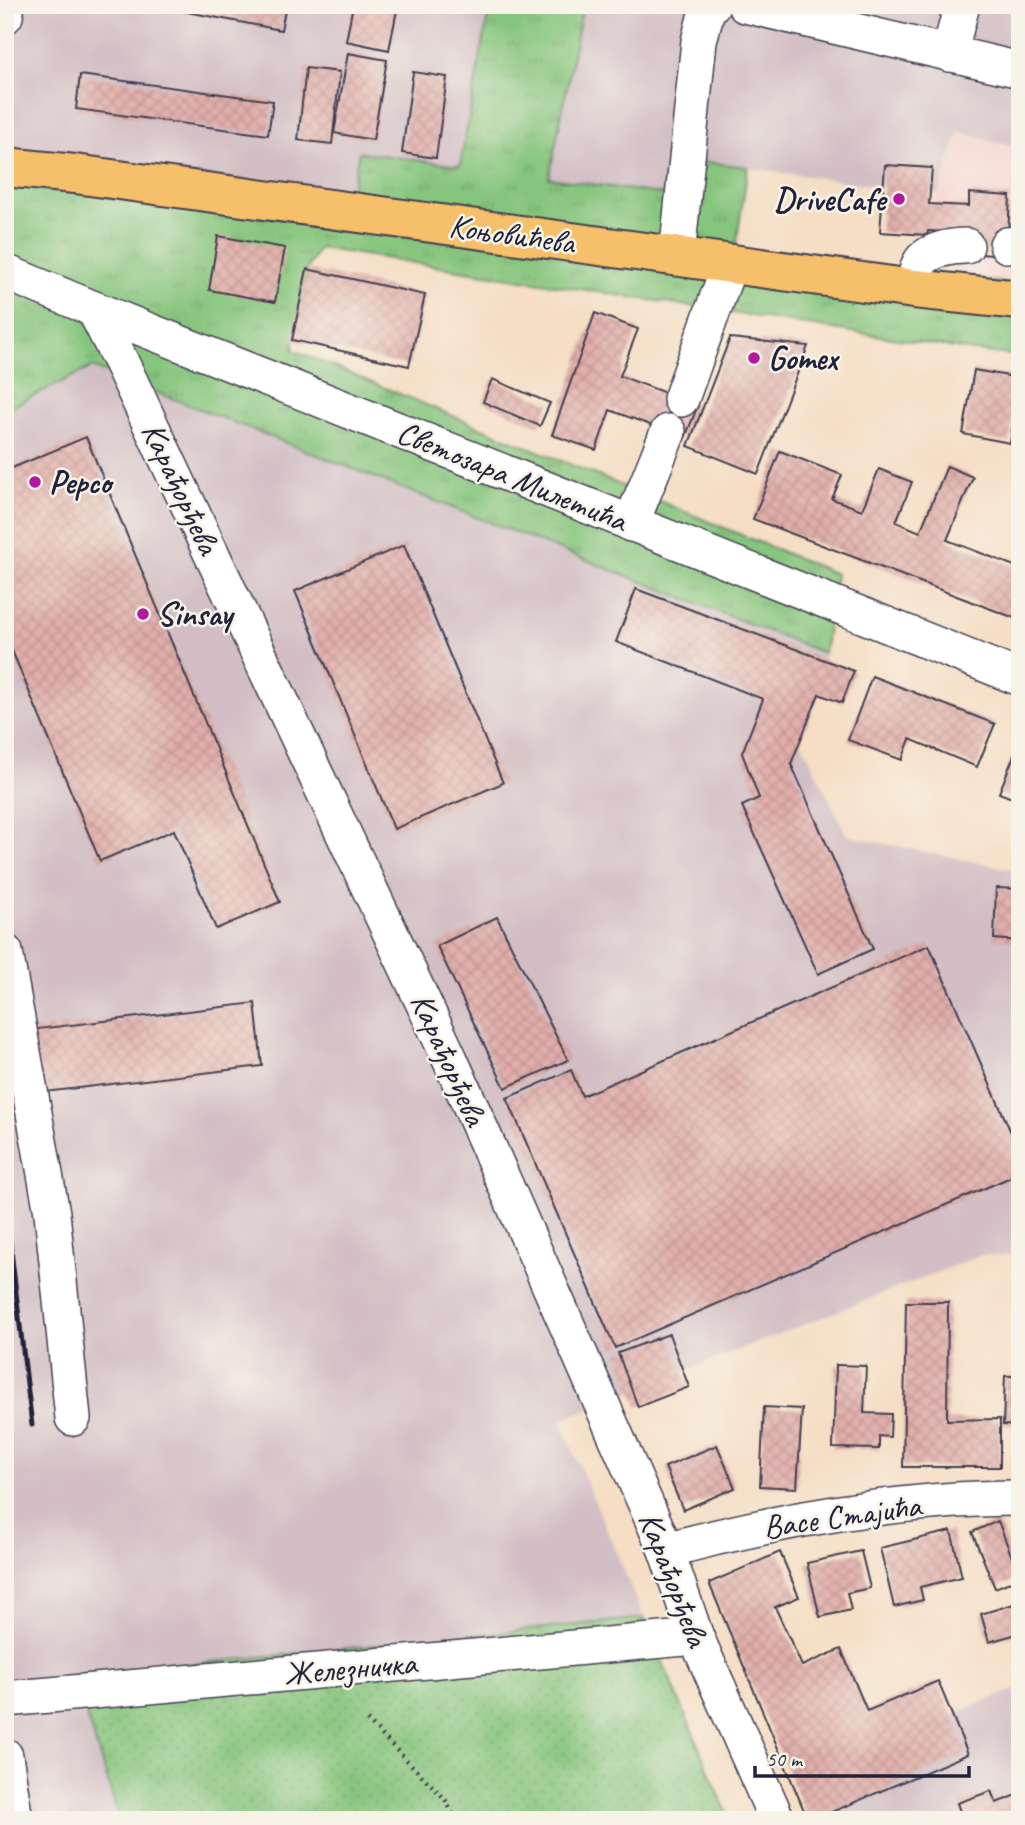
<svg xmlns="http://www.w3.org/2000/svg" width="1025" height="1825" viewBox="0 0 1025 1825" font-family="Caveat,sans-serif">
  <defs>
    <pattern id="grass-tufts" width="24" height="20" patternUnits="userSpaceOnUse" patternTransform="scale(1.75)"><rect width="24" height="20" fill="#86c57d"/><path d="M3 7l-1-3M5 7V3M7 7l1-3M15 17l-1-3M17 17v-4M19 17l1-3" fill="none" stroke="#73a96d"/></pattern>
    <pattern id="park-dots" width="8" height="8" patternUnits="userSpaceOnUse" patternTransform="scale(1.75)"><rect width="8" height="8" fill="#86c57d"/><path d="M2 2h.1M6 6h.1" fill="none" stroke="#73a96d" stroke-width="1.8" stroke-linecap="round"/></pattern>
    <pattern id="building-cross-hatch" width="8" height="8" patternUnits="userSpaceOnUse" patternTransform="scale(1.75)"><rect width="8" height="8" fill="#e1aeaa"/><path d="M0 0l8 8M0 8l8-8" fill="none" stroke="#c19593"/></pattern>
  </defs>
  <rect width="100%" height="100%" fill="#f7f3e8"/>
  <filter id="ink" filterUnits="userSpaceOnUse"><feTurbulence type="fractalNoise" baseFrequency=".0143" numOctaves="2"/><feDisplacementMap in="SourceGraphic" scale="14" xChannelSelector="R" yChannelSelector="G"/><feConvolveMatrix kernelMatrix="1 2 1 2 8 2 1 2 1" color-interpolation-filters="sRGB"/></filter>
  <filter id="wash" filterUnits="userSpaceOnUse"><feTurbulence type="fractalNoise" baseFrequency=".00686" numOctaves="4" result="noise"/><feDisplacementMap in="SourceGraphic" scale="28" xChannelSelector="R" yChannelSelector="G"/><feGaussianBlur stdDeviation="1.57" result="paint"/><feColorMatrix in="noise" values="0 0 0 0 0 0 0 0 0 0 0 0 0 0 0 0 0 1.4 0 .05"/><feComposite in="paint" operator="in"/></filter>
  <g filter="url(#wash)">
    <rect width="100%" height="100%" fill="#f5dec4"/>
    <path fill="#f7d0ce" d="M959,132L1020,149V284L911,271Z"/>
    <g fill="#d2bec4">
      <path d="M5,5H490L461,166L359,152L351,193L5,153Z"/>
      <path d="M583,5H1020V149L959,132L938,194L698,161L695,199L549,178Z"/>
      <path d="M92,367L824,653L799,737L847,836L1020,871V1255H981L560,1420L644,1618L75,1676L120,1820H5V410Z"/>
      <path d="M1020,1688V1820H838L820,1778L968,1708Z"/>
    </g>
    <path fill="url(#grass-tufts)" stroke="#54745c" stroke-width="2" d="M490,5H583L549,178L694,199L698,161L748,167L735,252L1020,284V356L974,351L319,248L307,269L293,350L836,574L824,653L92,367L5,410V153L351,193L359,152L460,166Z"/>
    <path fill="url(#park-dots)" stroke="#54745c" stroke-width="2" d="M644,1618L730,1820H120L74,1676Z"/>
    <g id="blocks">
      <g fill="url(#building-cross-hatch)">
        <path d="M151,5H286L281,30Z"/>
        <path d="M353,5H398L389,50L346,41Z"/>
        <path d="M348,53L387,60L373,140L334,133Z"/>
        <path d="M306,68L340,72L332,144L298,140Z"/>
        <path d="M413,72L447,77L436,158L402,153Z"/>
        <path d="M80,75L273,101L268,135L76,109Z"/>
        <path d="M885,165L932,168L929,204L969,206V193L1010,196L1007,256L966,253L967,233L928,231L927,235L880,232Z"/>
        <path d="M218,236L285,248L275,302L209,290Z"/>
        <path d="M307,269L425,295L409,366L292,340Z"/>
        <path d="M595,313L638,329L620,376L698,405L685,438L610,410L596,450L552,435Z"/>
        <path d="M730,338L808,346L758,474L688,446Z"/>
        <path d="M974,370L1020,378L1010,443L963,434Z"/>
        <path d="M492,379L550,403L540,426L483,402Z"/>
        <path d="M86,437L280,902L216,929L174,830L100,861L5,634V471Z"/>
        <path d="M780,451L842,475L832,499L862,510L879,469L912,482L896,522L920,532L947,466L973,477L947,540L1017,567L1020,562V620L753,519Z"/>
        <path d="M404,545L503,783L394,829L295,591Z"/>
        <path d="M636,589L854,671L842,703L819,694L791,764L873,949L818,974L742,806L759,798L742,753L763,699L616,642Z"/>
        <path d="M872,676L995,724L977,767L910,739L902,760L848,740Z"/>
        <path d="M1020,740V801L999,793Z"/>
        <path d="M996,888L1020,889V941L994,939Z"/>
        <path d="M497,917L568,1060L505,1088L437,946Z"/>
        <path d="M929,945L1020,1153V1173L615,1348L507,1098L571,1070L582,1096Z"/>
        <path d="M255,1003L262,1066L37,1093L29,1030Z"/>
        <path d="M906,1302H948L947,1420L1000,1419V1467H903Z"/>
        <path d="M669,1334L689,1387L638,1407L618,1353Z"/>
        <path d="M836,1365L866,1366L864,1413L891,1414L890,1437L879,1436V1449L833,1448Z"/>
        <path d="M1005,1376H1020V1426L1003,1425Z"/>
        <path d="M764,1407L802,1409L797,1488L760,1486Z"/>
        <path d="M717,1445L735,1488L683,1510L665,1467Z"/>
        <path d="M998,1521L1020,1578L995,1588L972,1532Z"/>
        <path d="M951,1531L962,1577L920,1587L923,1600L894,1607L880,1548Z"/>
        <path d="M861,1551L870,1588L847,1593L851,1610L820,1617L807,1563Z"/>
        <path d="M780,1552L799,1597L775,1607L802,1666L841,1649L867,1711L938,1681L968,1754L813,1820H808L709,1583Z"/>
        <path d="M1020,1602V1633L989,1642L981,1614Z"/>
        <path d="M991,1791L996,1803L1020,1794V1820H963L957,1803Z"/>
      </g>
    </g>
  </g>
  <g filter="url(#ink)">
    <use href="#blocks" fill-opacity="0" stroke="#423e50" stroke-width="2"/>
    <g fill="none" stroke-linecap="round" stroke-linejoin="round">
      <defs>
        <g id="minor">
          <path d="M745,5L1020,70"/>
          <path d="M5,16L7,5"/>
          <path d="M949,54L962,5"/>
          <path d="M1007,245L1020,244"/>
          <path d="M677,256L699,41L707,10L712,5"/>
          <path d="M5,272L94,309L1020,678"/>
          <path d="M914,289C915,281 916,272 919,265C925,250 952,246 966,246"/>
          <path d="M94,309L121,362L449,1057L666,1550L696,1637L777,1820"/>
          <path d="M681,399L730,263"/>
          <path d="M631,524L668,432"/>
          <path d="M5,952L52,1213L73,1418"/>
          <path d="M666,1550C777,1520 905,1498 1020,1498"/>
          <path d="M5,1699L696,1637"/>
          <path d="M5,1756L15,1820"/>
        </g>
        <path id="major" d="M5,167L75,174L914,289L1020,300"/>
      </defs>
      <use href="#minor" stroke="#423e50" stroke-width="38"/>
      <use href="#major" stroke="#423e50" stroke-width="42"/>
      <path stroke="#423e50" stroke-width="4.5" stroke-dasharray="2 5" stroke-linecap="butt" d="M367,1720L445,1799L456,1820"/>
      <use href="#minor" stroke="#fff" stroke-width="35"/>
      <use href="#major" stroke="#f6c06b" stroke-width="38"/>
      <path stroke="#22223b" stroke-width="5" d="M5,1201L32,1425"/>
    </g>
  </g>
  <g fill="#b5179e" stroke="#f7f3e8" stroke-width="2.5">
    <circle cx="899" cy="199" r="7"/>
    <circle cx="754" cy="358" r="7"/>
    <circle cx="35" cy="482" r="7"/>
    <circle cx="143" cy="614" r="7"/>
  </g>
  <g text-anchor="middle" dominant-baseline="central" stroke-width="5" stroke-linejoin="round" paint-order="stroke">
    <g font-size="33" font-weight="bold" fill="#22223b" stroke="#f7f3e8" text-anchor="start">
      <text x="885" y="199" text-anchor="end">DriveCafe</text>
      <text x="768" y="358">Gomex</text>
      <text x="49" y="482">Pepco</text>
      <text x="157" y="614">Sinsay</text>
    </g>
    <g font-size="33" fill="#22223b" stroke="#f7f3e8">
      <text transform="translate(512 234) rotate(8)">Коњовићева</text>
      <text transform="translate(512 476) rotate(22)">Светозара Милетића</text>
      <text transform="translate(181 488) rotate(65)">Карађорђева</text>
      <text transform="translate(449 1059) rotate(66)">Карађорђева</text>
      <text transform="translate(842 1516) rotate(-8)">Васе Стајића</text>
      <text transform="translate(674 1579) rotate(69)">Карађорђева</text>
      <text transform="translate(350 1668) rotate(-5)">Железничка</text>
    </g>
  </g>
  <rect width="1025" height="1825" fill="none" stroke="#f7f3e8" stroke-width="28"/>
  <path d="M755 1766v10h214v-10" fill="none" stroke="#22223b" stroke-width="3.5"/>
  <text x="766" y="1766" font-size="21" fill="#22223b" stroke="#f7f3e8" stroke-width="5" paint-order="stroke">50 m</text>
</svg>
